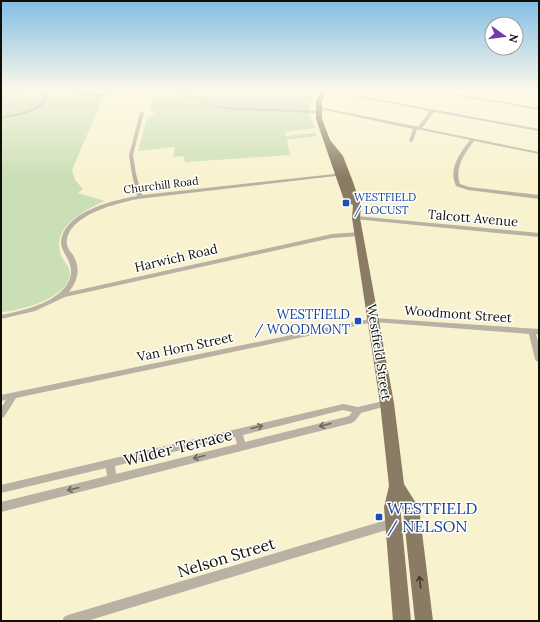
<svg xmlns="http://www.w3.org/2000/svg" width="540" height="622" viewBox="0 0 540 622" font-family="Lora,serif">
  <rect width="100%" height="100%" fill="#f8f2cf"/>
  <path fill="#cbdfb7" d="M1,90H318C306,108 306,108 315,128L285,132L286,136L315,133L317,136L287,140L290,155L185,162L184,156L173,157L175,147L138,151L147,118L155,114V112L150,109L153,95L106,91L72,170L75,180L83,189L78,193L105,201C85,210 53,226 60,252C62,261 70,265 70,274C69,298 20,311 1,312Z"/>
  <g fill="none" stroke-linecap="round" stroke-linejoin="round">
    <g stroke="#89cbe0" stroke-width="1.5">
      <path d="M65,90C79,97 117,97 131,90"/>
      <path d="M1,97L26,90"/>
    </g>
    <g fill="#b9b1a4" fill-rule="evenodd">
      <path d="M43,90H47L48,100C37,114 17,115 1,119V117C16,113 33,112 44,100Z"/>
      <path d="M167,90H171L222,107L318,111L320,112L318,113L222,109Z"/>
      <path d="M322,90H328L539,129V131L434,112L422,128L539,152V154L474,141C465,153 454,168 460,184L469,187L539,195V199L468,190L456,186C448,169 460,153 470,140L417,129L413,141L411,142L409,141L413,129L316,108L318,107L414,126H416L418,127L430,111Z"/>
      <path d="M426,90H432L539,108V110Z"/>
      <path d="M142,112L144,113L133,155L136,174L142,195L344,173L346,174L344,175L138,199C117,203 65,216 67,244C67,248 71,252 73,255C81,268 78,280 69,292L332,234L360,232L363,234L360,236L332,238L65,297L35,311L1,319V315C23,311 71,300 71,271C71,260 61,251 61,243C63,212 113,200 137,196L132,174L129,155L140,113Z"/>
      <path d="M356,216L539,233V237L354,219L353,218Z"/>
      <path d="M374,318L539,329V335L536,334L539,345V362L536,361L535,359L529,334L374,322L16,398L4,417L1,418V408L6,400L1,401V395Z"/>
      <path d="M387,400L390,401L391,403L390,405L361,413L355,421L352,423L1,512V502L107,476L106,468L1,493V485L343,404L358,407ZM343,410L352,412L349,416L245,442L243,435ZM235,437L237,444L116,474L115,466Z"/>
      <path d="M393,518L397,520L398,523L397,526L393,528L87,621H62L64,617L68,615Z"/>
    </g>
    <path fill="#8a7b64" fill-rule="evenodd" d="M321,90H327L322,101V119L330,140L343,156L353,182L361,206L360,218L394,403L404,484L419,508L433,621H415L403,510L400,505L411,621H393L384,507L389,486L380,403L352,218L353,206L352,204L349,206L345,203L316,119V101Z"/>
  </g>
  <defs><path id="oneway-shaft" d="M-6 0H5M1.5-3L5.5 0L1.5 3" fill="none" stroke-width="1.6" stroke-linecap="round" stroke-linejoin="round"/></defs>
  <g stroke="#6d685c">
    <use href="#oneway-shaft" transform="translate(325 425) rotate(166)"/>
    <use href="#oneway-shaft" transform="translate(257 427) rotate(-14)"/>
    <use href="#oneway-shaft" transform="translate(199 457) rotate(166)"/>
    <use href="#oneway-shaft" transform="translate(73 489) rotate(166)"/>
  </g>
  <use stroke="#413a2a" href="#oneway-shaft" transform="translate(420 582) rotate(-96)"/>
  <linearGradient id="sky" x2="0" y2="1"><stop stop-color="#82bde5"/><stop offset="0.51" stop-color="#fcf9e9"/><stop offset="1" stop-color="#fcf9e9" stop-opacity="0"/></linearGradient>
  <rect width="540" height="177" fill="url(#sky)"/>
  <g fill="#1a4fb4" stroke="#fff" stroke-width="1.5">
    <rect x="342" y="199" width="8" height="8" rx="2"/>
    <rect x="354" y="317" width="8" height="8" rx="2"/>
    <rect x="375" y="513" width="8" height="8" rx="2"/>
  </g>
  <g text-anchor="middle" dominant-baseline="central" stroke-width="3" stroke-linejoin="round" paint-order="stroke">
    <g font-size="11" fill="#110f04" stroke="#fff">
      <text transform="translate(161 185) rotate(-7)">Churchill Road</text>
    </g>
    <g font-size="11" fill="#164399" stroke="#fff" text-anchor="start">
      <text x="354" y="197">WESTFIELD<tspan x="354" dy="13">/ LOCUST</tspan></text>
    </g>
    <g font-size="13" fill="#110f04" stroke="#fff">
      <text transform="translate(473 218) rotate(5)">Talcott Avenue</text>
      <text transform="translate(176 258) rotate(-13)">Harwich Road</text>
      <text transform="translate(458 314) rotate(4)">Woodmont Street</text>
      <text transform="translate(185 347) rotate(-12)">Van Horn Street</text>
      <text transform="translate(379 352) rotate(81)">Westfield Street</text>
    </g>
    <g font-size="13" fill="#164399" stroke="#fff" text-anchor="end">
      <text x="350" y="314">WESTFIELD<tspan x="350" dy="15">/ WOODMONT</tspan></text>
    </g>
    <g font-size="16" fill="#110f04" stroke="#fff">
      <text transform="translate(178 447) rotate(-14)">Wilder Terrace</text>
      <text transform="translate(226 557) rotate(-17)">Nelson Street</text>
    </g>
    <g font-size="16" fill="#164399" stroke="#fff" text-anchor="start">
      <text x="387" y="508">WESTFIELD<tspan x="387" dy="18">/ NELSON</tspan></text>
    </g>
  </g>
  <rect width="540" height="622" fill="none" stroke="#110f04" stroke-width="4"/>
  <g transform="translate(504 36) rotate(104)"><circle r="19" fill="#ffffff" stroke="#a09f9b"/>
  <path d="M0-3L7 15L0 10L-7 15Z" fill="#7537ac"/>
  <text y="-6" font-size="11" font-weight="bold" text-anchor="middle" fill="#110f04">N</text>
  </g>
</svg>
